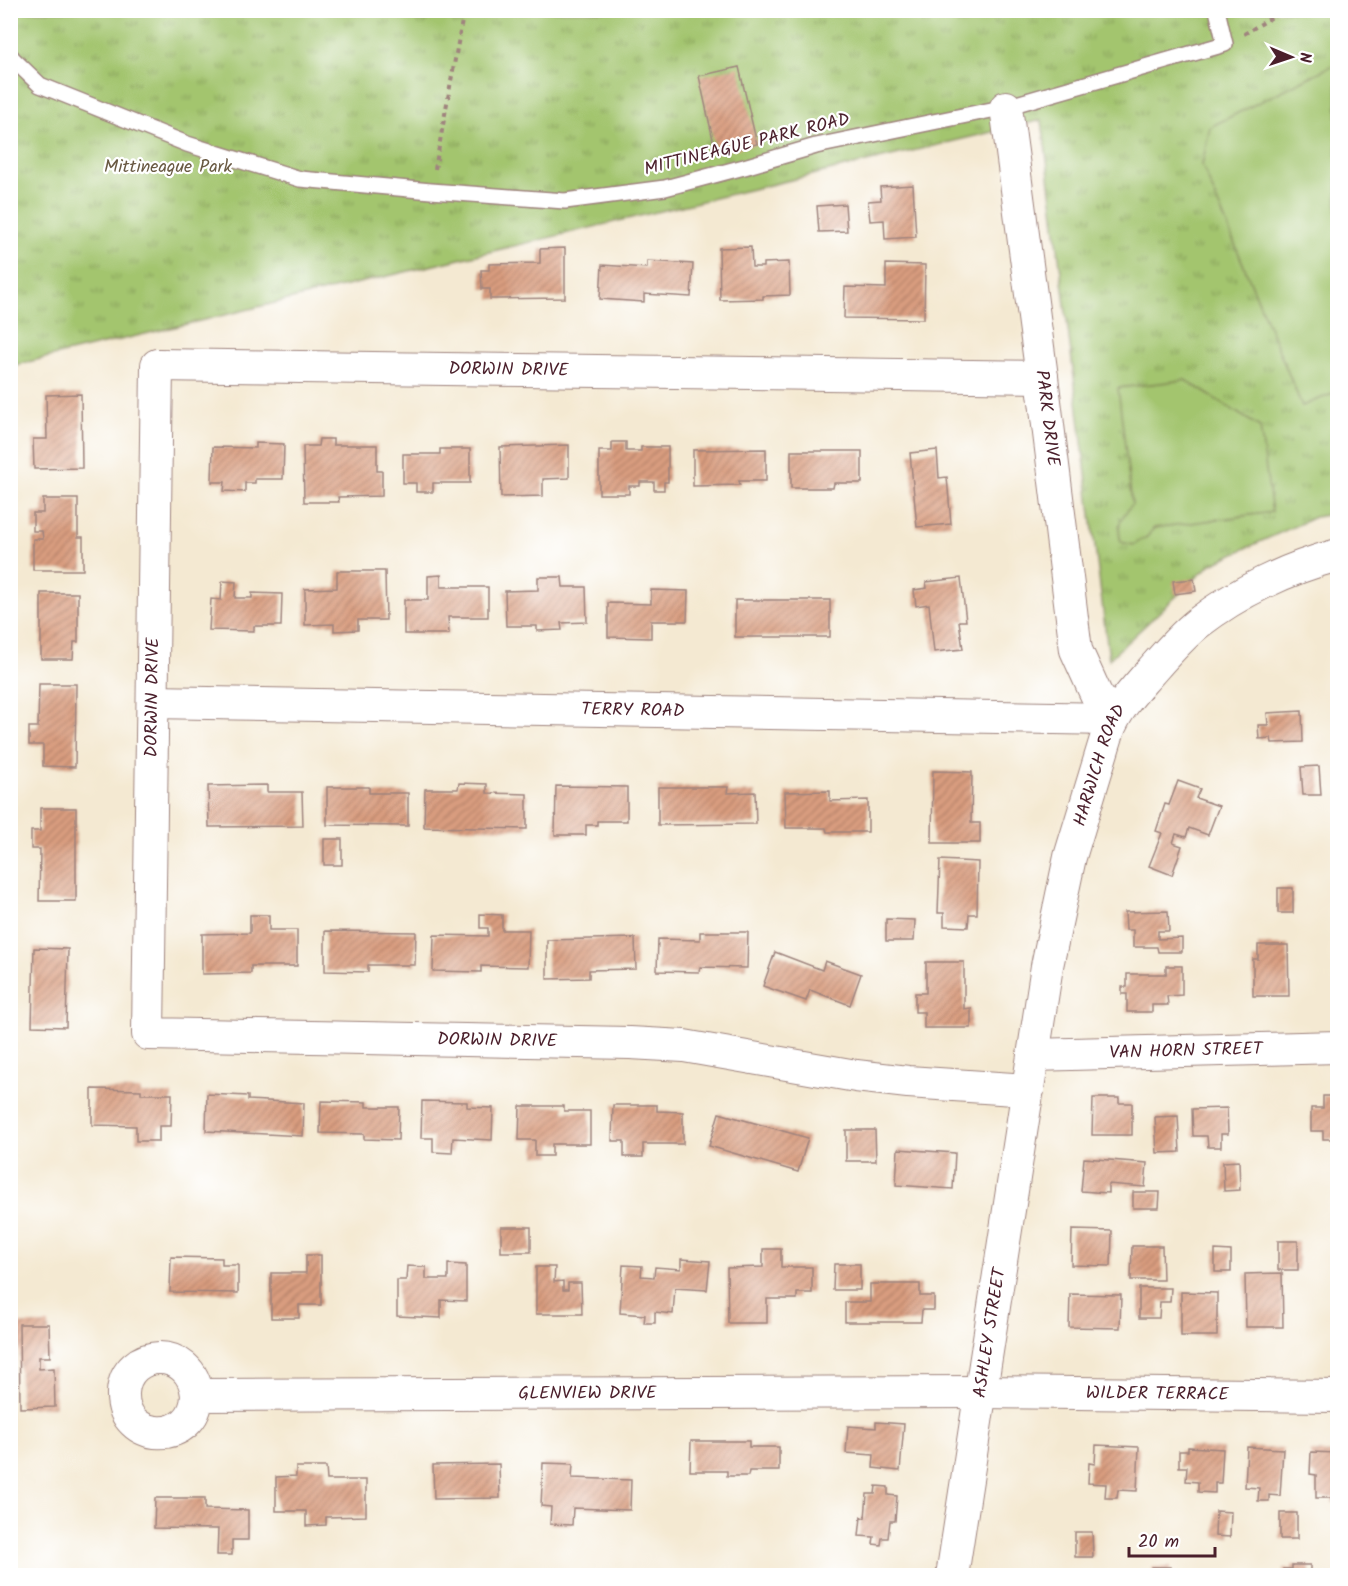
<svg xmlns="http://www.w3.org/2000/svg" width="1348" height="1586" viewBox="0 0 1348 1586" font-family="Kalam,sans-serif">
  <defs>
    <pattern id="grass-tufts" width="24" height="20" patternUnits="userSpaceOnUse" patternTransform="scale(1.5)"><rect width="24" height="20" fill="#a3c56e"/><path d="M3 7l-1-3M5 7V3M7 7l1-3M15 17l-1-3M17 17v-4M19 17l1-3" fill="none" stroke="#879f5b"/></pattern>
    <pattern id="building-hatch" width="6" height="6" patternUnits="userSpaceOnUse" patternTransform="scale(1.5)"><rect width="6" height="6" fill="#d99d7f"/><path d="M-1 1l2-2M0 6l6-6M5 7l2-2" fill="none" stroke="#b27f68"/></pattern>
  </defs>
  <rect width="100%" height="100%" fill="#fff"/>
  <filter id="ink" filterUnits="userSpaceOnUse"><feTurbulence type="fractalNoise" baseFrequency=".0167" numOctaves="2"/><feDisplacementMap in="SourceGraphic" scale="12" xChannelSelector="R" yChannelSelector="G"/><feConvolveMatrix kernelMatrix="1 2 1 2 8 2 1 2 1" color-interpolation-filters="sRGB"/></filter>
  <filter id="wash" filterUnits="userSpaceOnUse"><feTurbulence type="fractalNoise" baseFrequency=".008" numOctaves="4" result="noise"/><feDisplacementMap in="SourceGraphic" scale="24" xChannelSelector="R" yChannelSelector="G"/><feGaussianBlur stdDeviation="1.35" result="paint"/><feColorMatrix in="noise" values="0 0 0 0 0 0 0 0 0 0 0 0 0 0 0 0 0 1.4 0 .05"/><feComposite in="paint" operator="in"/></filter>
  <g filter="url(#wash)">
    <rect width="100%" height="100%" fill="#f4e9d2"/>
    <path fill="url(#grass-tufts)" stroke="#76724c" stroke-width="1.5" d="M10,11H1337V513L1315,517L1211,564L1109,659L1042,120L11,366Z"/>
    <g fill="#a3c56e" stroke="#76724c" stroke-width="1.5">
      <path d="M1337,63V392L1302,406L1202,165L1210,127Z"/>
      <path d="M1185,380L1260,427L1272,512L1154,528L1147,537L1133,545L1121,542C1116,524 1121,518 1132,504L1118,388Z"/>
    </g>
    <g id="blocks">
      <g fill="url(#building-hatch)">
        <path d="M739,67L757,144L716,153L699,76Z"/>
        <path d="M913,185L916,237L885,239L884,220L870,221L868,201L881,200L880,187Z"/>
        <path d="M845,204L847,231L819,232L817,206Z"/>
        <path d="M751,247L752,267H763V263L789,262L790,295L763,296V299L720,300L719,248Z"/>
        <path d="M565,248V298L490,299V289H482L481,270H489V264L540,263V249Z"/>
        <path d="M647,261L693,264L691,297L644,294V302L600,299L602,265L647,268Z"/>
        <path d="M886,264L925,265L924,319L844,318L845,287L886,288Z"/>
        <path d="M81,394L82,468L34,469L33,439H47L46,395Z"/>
        <path d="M319,439H333V445H377V471H382V496L338,497L339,502H304L303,446H318Z"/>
        <path d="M612,442H626V451H641V447H668V482H664V490H654V482H640V486H629V494H599V451H612Z"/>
        <path d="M256,443L284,444L283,479H255V483H245V492L224,491L225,482H212L213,447L256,448Z"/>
        <path d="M569,445V478L543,479V496L501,497L500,447Z"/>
        <path d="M440,449H470V483H433V492H416V483H403V454H440Z"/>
        <path d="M766,449V481H739L740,485L693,486V450Z"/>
        <path d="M937,450L939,478L947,477L951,524L917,527L910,453Z"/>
        <path d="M791,451H862V483H834L833,488H791Z"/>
        <path d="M43,499H78V537H83V570H33V539H43L42,531H33V513H43Z"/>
        <path d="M337,571H385L386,620H358V630L334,631V624L305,625V589L337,588Z"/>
        <path d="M441,575V587H488V617H448L449,634H404V600H428V576Z"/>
        <path d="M538,577H562L563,587H586L587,622L561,623L562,630L537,631V626H506L505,591L538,590Z"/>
        <path d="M961,578L966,621H959L963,649L934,652L929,604L916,606L914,590L927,588L926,582Z"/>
        <path d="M1194,579L1196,591L1175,594L1173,581Z"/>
        <path d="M222,581L236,582L235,598H252V593L282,594L281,626H254V631L209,630L211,599L221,600Z"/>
        <path d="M651,590L688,591L687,621H651V638L608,637V603L651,604Z"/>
        <path d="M41,593H78V642H74L73,659H41Z"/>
        <rect x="735" y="600" width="95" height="37"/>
        <path d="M39,684H76L75,767L43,766V745H29V727H38Z"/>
        <path d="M1334,701H1338V716H1335Z"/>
        <path d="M1302,711L1303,742L1272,743L1271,738L1259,739L1258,725H1268L1267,713Z"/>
        <path d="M1319,766L1321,795H1303L1301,767Z"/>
        <path d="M933,771L972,772L971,823H980V843H932Z"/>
        <path d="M1178,781L1200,789L1196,798L1219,806L1208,835L1189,828L1186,837L1176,834L1173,843L1182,846L1172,875L1149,866L1162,833L1156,831L1165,804L1169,805Z"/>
        <path d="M459,783L487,784V793L527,794V829L424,827L425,789H458Z"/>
        <path d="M267,785V792H302L303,826L209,827L208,786Z"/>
        <path d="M556,786L627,787V821H597V825H586V835H555Z"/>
        <path d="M327,787H369V793H408V826L327,825Z"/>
        <path d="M658,787H728L727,793L755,792L756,824L658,825Z"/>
        <path d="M830,791V801L868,800V832H827L826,828H786L785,792Z"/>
        <path d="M40,808H76V901H39L40,849H31V831H40Z"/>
        <rect x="324" y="839" width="18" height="26"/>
        <path d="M940,860L978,862L977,914H969L968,927L944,926V913H938Z"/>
        <rect x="1278" y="888" width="15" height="25"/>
        <path d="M1168,911L1169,931H1158V939L1182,938V952H1158L1157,947H1133V930H1126L1125,912Z"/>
        <path d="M480,914L502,915V930H529L528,967L481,966V972L433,971L434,935L488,936V928H480Z"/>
        <path d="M250,915H269V930H297V966H251V973L202,974V934L250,933Z"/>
        <path d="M886,919L915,920L914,941H886Z"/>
        <path d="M325,931L416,932L415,965H368V972L325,971Z"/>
        <path d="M700,932H748L747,968L700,967L699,972L657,971L658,939L700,940Z"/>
        <path d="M635,938L636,969L589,970V978L547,979V940Z"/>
        <path d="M1258,945H1288L1289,996H1253V959H1258Z"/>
        <path d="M34,948L68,949L66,1027L32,1026Z"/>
        <path d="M775,952L822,970L825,961L861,974L850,1005L810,990L806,1001L763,986Z"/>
        <path d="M926,962H964V1009L971,1008V1028H924V1012H915V993H926Z"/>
        <path d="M1166,966H1182V995L1167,996L1168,1005H1152V1012H1127V994H1122V987H1127V974H1166Z"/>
        <path d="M92,1089L141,1090V1094H172L171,1126H159V1141H136V1126L92,1125Z"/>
        <path d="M207,1094L248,1096V1100L304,1103L303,1136L206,1131Z"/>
        <path d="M1323,1096H1338V1139H1323V1131H1311V1108H1323Z"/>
        <path d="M1093,1098H1119V1103H1132V1135H1092Z"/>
        <path d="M321,1101L366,1102V1107H399L398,1140L364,1139V1134L320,1133Z"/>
        <path d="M422,1101L467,1102V1107L493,1108L492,1140L453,1138L452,1153L433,1152V1138H421Z"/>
        <path d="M613,1105H657V1111L683,1112V1144H643V1157H624V1141H612Z"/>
        <path d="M520,1106H564V1111H590V1144H552V1156H535V1140H519Z"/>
        <path d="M1227,1108L1228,1134H1221V1147H1208L1207,1136H1193L1192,1109Z"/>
        <path d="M719,1113L808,1138L798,1172L709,1146Z"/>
        <path d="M1178,1116L1180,1152L1157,1153L1155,1117Z"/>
        <path d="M846,1130H875L876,1161H846Z"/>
        <path d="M898,1149L955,1153L953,1189L896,1185Z"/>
        <path d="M1084,1158L1147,1163L1145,1187L1108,1184V1193L1081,1191Z"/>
        <path d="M1239,1161L1240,1190L1224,1191L1223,1162Z"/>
        <path d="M1133,1192H1160L1159,1208H1133Z"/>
        <rect x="501" y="1227" width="30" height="25"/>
        <path d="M1072,1230L1112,1231L1111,1266L1071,1265Z"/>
        <rect x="1278" y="1241" width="20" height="29"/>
        <path d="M1132,1246H1162L1163,1280H1131Z"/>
        <path d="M763,1249H781V1267H812V1293H797V1299H767V1323H728L727,1268L763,1267Z"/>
        <path d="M1215,1250L1231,1251V1272H1215Z"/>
        <path d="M306,1255H321V1305H299V1318H271V1273H306Z"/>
        <path d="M171,1257L222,1258V1265H238V1293L170,1292Z"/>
        <path d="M681,1259L710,1261L707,1290L675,1288L673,1314L655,1312V1323H644L645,1315L620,1313L623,1265L642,1266L641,1276L654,1277L655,1267L681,1269Z"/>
        <path d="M448,1264L466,1265V1301L441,1300V1318L397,1316V1280H406L407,1266L426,1267V1279H448Z"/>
        <path d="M834,1264H860V1290H833Z"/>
        <path d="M536,1267H555L554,1282L563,1281V1290H568V1283H581L582,1314H536Z"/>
        <path d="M1282,1273L1283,1327H1246L1245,1274Z"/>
        <path d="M870,1284H920V1296H934V1310H922L921,1322H845V1302H870Z"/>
        <path d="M1139,1288H1171L1170,1302H1160L1159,1318H1139Z"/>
        <path d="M1181,1292L1217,1293V1336H1181Z"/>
        <path d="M1070,1294L1121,1295L1120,1328L1069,1327Z"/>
        <path d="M19,1324H49L50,1357H39V1369L54,1368L55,1407L20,1408Z"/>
        <path d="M876,1422L904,1424L900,1471L873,1468L874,1455L846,1453L848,1426L876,1428Z"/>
        <path d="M691,1441H749V1447H779V1471H749L748,1476H727V1471H690Z"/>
        <path d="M1096,1445L1139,1447L1137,1491L1118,1490L1117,1498H1105L1106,1484L1088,1483L1089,1463L1095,1464Z"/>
        <path d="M1188,1447L1223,1449L1221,1483H1215V1493L1198,1492V1482L1186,1481L1187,1467H1179V1451H1188Z"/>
        <path d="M1247,1447L1283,1449L1280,1496L1269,1495V1501H1258L1259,1488L1245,1487Z"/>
        <path d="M1311,1452L1338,1453V1503H1332L1333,1498H1316V1475L1310,1474Z"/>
        <path d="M543,1463L573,1464L572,1478L631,1480L630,1510L573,1508L572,1525L550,1524L551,1507L541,1506Z"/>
        <path d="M499,1464L500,1498L434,1499L433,1465Z"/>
        <path d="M296,1467H326L327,1480H366V1516L326,1517V1525L306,1526V1511H276V1477L296,1476Z"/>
        <path d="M876,1486L888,1487V1495L897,1496L895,1521H890L888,1538H882L881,1545L873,1544L874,1537L859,1536L861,1517L865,1518L867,1494H875Z"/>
        <path d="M155,1498H205V1509L248,1510V1540H232V1555H217L218,1529L154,1528Z"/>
        <path d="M1216,1511L1231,1512L1230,1537L1215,1536Z"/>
        <rect x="1280" y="1513" width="17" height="26"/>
        <path d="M1075,1532H1092L1093,1557H1075Z"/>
        <path d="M1292,1565H1310V1576H1283V1569H1292Z"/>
        <rect x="1152" y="1567" width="19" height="9"/>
      </g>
    </g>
  </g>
  <g filter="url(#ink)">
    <use href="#blocks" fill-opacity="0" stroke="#9f847e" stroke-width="1.5"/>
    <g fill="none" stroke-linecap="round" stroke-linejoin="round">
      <defs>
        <path id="service" d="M10,55L13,59L40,85L187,144L300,179L431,191L565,201L665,188L744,167L816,146L1006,107L1225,44L1217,10"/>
        <g id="minor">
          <path id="s1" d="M1006,107L1042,377L1076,650L1096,694L1113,719"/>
          <path id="s2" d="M153,702L1113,719"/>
          <path id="s3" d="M1033,1055L1338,1047"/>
          <path id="s4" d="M1028,1090L908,1082L856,1076L684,1046L630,1043L148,1034L157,365L1042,377"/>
          <path id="s5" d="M197,1395C192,1344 125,1348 123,1393C121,1444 196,1446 197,1395L981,1392L1338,1396"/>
          <path id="s6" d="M952,1576L1047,966L1070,857L1108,732C1115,712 1130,695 1144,679C1161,660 1178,639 1198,623C1238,592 1288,568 1338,555"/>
        </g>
      </defs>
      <use href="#service" stroke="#9f847e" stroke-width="18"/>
      <use href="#minor" stroke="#9f847e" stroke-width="34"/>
      <g stroke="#9f847e" stroke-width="4" stroke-dasharray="4.5 4.5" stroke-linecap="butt">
        <path d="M1244,34L1284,10"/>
        <path d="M435,169L464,10"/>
      </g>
      <use href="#service" stroke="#fff" stroke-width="15"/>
      <use href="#minor" stroke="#fff" stroke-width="32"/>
    </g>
  </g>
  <g text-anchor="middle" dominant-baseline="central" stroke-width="4.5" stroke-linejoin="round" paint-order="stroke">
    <g font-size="18" fill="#4a1f2b" stroke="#fff">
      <text transform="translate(747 145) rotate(-14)">MITTINEAGUE PARK ROAD</text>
      <text stroke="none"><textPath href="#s4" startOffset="1904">DORWIN DRIVE</textPath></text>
      <text stroke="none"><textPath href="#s1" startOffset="314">PARK DRIVE</textPath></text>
      <text stroke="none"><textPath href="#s4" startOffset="1220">DORWIN DRIVE</textPath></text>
      <text stroke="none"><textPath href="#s2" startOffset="480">TERRY ROAD</textPath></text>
      <text stroke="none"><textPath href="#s6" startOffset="825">HARWICH ROAD</textPath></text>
      <text transform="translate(497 1041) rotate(1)">DORWIN DRIVE</text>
      <text stroke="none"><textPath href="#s3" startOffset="153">VAN HORN STREET</textPath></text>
      <text stroke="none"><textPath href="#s6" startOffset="246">ASHLEY STREET</textPath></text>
      <text stroke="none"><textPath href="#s5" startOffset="624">GLENVIEW DRIVE</textPath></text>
      <text stroke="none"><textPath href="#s5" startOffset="1194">WILDER TERRACE</textPath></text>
    </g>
    <g font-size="18" fill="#695942" stroke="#fff">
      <text x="168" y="167">Mittineague Park</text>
    </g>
  </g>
  <rect width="1348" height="1586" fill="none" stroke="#fff" stroke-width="36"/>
  <g transform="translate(1291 57) rotate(92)" stroke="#ffffff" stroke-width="4.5" paint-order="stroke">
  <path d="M0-4.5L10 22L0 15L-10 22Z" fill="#4a1f2b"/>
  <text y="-9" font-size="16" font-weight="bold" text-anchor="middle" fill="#4a1f2b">N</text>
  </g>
  <path d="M1129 1547v9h86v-9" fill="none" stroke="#4a1f2b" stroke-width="3"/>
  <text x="1138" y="1547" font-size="18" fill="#4a1f2b" stroke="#ffffff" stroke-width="4.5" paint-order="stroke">20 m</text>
</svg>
